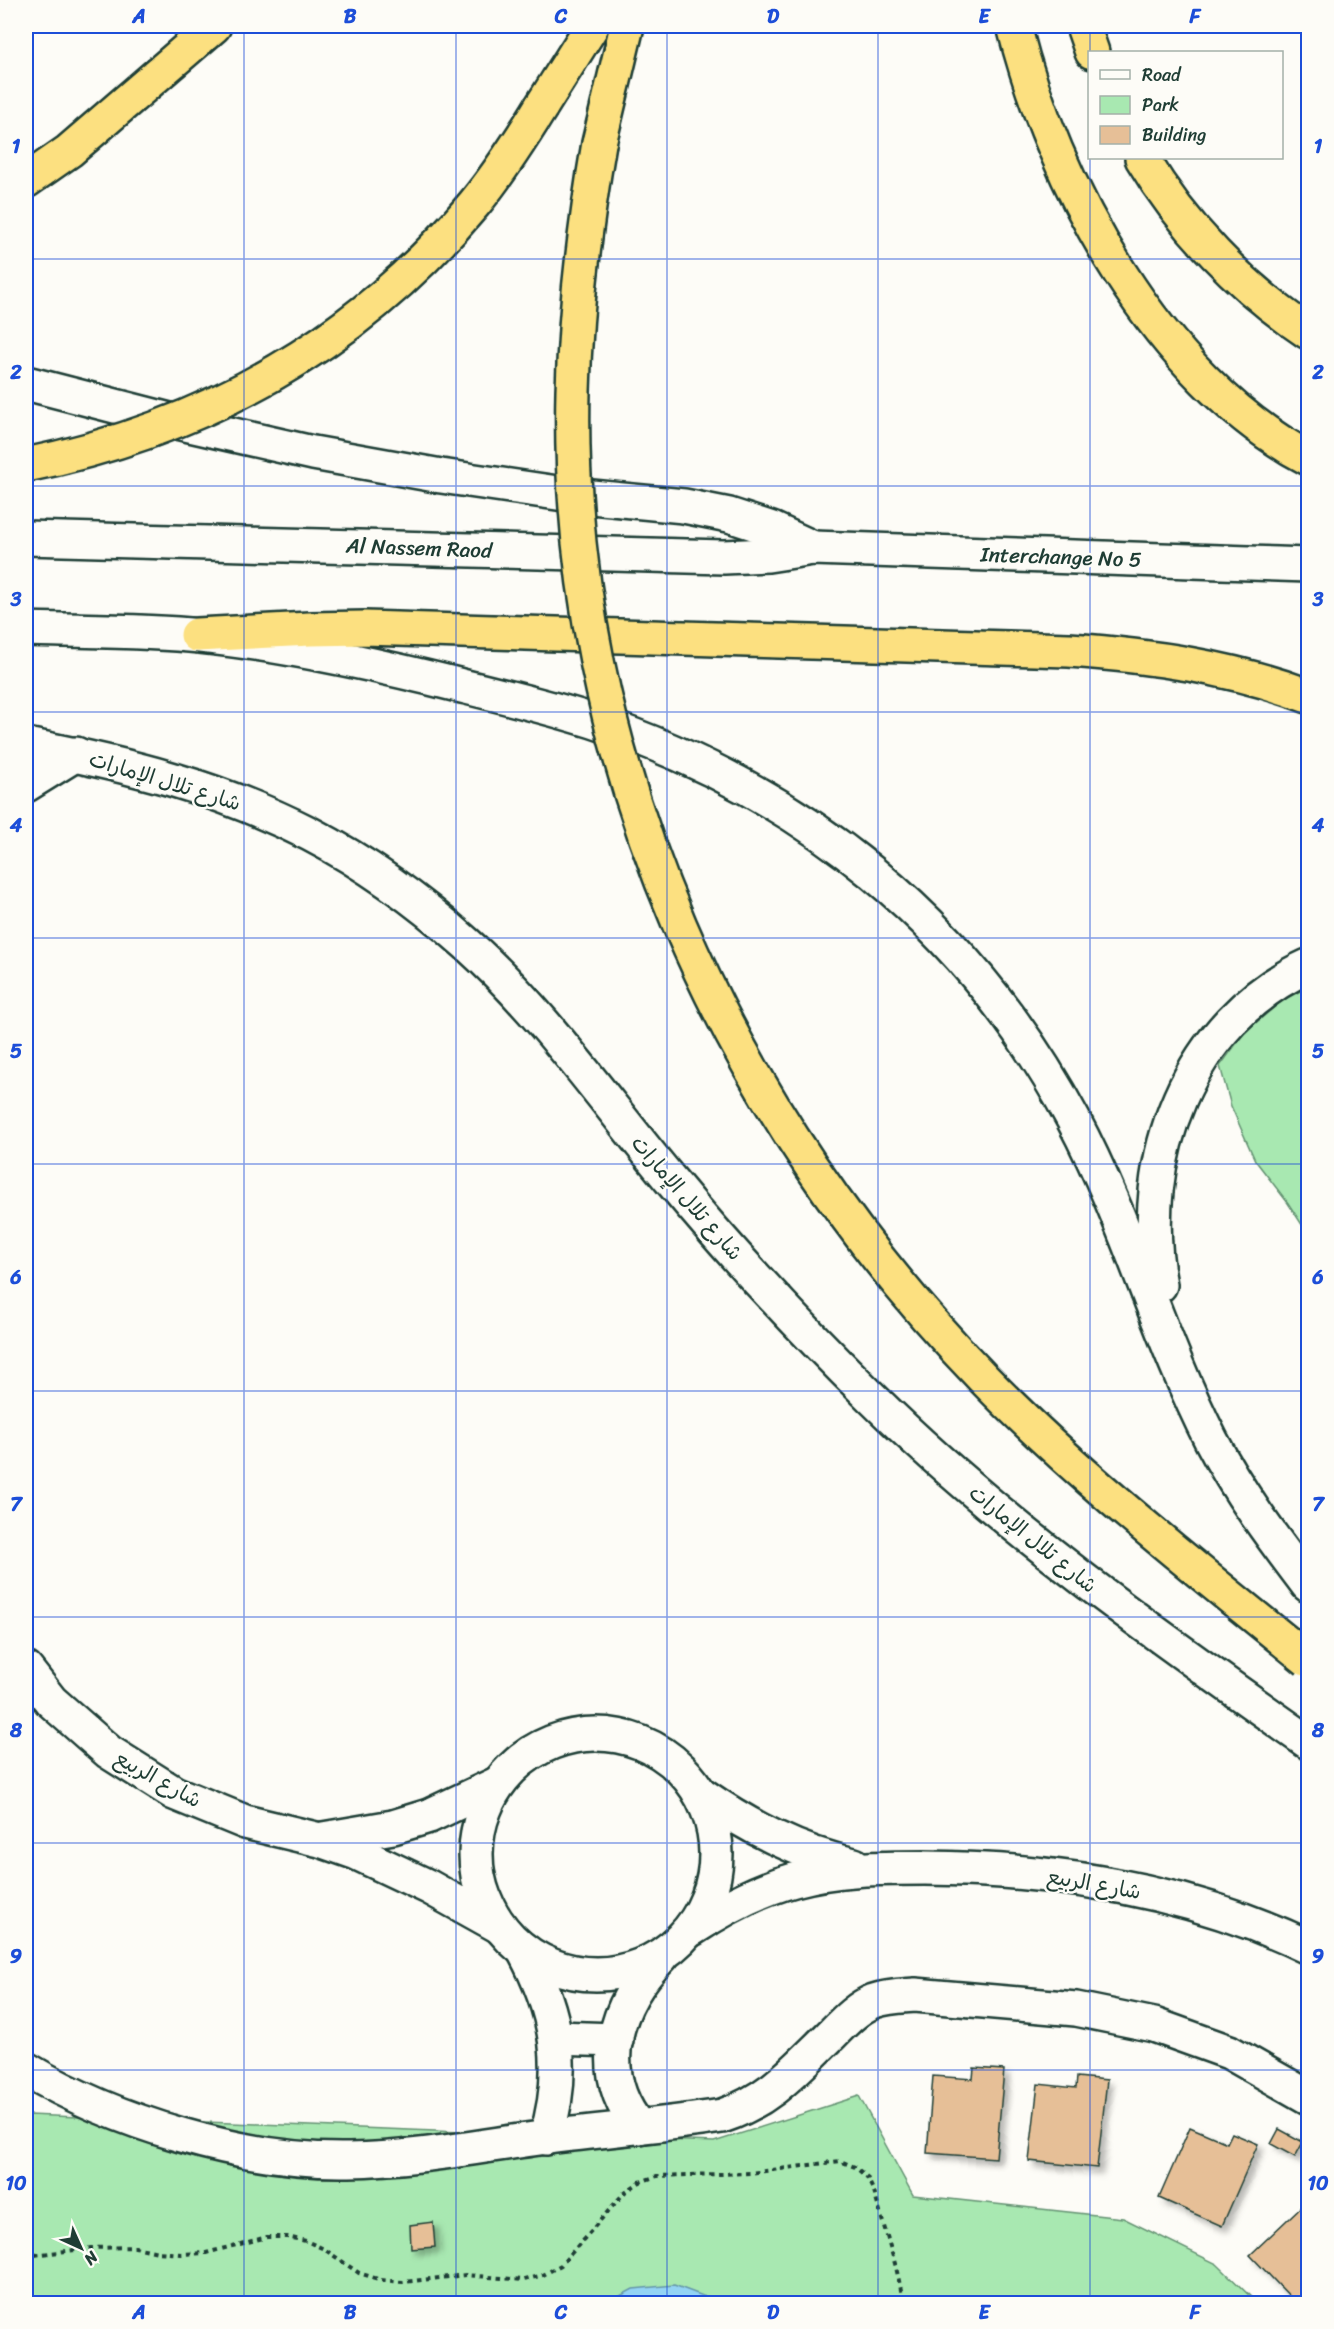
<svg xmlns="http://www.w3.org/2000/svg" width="1334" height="2329" viewBox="0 0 1334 2329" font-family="Sriracha,'Playpen Sans Arabic',sans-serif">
  <defs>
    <filter id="shadow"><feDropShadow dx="5.5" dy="5.5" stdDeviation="3" flood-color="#0004"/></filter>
  </defs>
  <rect width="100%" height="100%" fill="#fdfcf7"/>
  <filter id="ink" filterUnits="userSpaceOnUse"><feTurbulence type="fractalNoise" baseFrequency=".0167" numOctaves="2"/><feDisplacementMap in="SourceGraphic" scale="12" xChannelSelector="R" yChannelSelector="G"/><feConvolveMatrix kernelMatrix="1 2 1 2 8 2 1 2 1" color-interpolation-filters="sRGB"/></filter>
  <g filter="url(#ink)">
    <g fill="#a8e8b1" stroke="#649272" stroke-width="1.5">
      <path d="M1308,987V1234L1288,1203L1255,1160L1231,1106L1220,1066L1245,1032L1283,1000Z"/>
      <path d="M859,2096L913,2195L1123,2218L1217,2264L1257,2303H26V2117L28,2115L714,2142Z"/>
    </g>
    <path fill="#93d3f4" stroke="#6597a7" stroke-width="1.5" d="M674,2285L703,2296L765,2303H607L633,2289Z"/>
    <g fill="#e6bf97" stroke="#1f3d34" stroke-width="1.5" filter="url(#shadow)">
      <path d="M974,2068L1004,2070L996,2158L927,2153L933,2076L973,2079Z"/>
      <path d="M1077,2077L1107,2080L1097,2168L1029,2161L1038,2084L1076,2088Z"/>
      <path d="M1190,2127L1227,2143L1232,2133L1258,2144L1222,2226L1159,2198Z"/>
      <path d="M1279,2129L1303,2142L1295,2157L1271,2144Z"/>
      <path d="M1307,2201L1308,2297L1302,2304H1297L1250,2255Z"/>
      <path d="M433,2222L435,2247L411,2249L410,2225Z"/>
    </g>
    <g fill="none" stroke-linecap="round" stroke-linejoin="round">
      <defs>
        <g id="minor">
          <path d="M524,1951C558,2014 567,2069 546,2138"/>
          <path d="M556,2038L616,2040"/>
          <path d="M26,2069C114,2122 245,2162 349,2160C415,2159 481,2146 547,2137C605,2130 664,2125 722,2116C769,2100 793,2072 828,2038C842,2024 856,2008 874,2001C888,1996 901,1996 915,1995L1076,2009L1154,2025L1229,2052L1308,2097"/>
          <path d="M639,2127C593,2070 615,2003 662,1956"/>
        </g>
        <g id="secondary">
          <path d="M26,383L185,424L313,453L441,476L571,495L684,506L729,515L772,529L813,548"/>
          <path d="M26,538L724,557L768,555L813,548L1308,565"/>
          <path d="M26,629C83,631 143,630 200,636C287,645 374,664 458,685C503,696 549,707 593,721C803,791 968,923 1073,1119C1128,1222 1158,1336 1211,1440C1238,1492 1273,1539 1308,1585"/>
          <path d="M26,745C128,765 216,786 310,834C366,863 420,902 467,944C545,1014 606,1103 673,1183C735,1258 802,1329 871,1397C1004,1528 1156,1635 1308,1742"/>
          <path d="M26,785L76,754"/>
          <path d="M1160,1285C1136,1159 1188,1021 1308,966"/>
          <path d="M26,1669L51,1701L109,1752L174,1793L245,1822L320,1840L357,1853L429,1887L499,1926"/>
          <circle cx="596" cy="1854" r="120"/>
          <path d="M701,1794C749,1827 798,1853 854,1865"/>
          <path d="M323,1839L393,1827L429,1816L497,1784"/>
          <path d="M692,1929C724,1908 757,1890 794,1880C837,1868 881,1868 925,1868C1056,1869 1189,1890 1308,1947"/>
        </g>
        <g id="motorway">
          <path d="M1014,26C1054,186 1158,379 1308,458"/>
          <path d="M1083,26L1092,52"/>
          <path d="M541,107L592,26"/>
          <path d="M599,143L627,26"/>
          <path d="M1142,158C1183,227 1241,287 1308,332"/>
          <path d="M26,181L69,151L214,26"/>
          <path d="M197,635L310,629L365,628L1069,650C1150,656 1232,667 1308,696"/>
        </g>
      </defs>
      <use href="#minor" stroke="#1f3d34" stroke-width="38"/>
      <use href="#secondary" stroke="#1f3d34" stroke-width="38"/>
      <use href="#motorway" stroke="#1f3d34" stroke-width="38"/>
      <path stroke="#1f3d34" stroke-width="4" stroke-dasharray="4.5 4.5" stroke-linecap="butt" d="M26,2256L91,2248L135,2247L158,2252L182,2254L206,2253L267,2237H287L306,2241L324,2249L359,2273L381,2280L403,2282L466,2275L524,2280L543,2275L561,2265L625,2192L640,2182L657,2176L750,2173L840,2161L855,2167L867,2177L874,2192L896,2267L904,2304"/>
      <use href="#minor" stroke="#fdfcf7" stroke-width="33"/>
      <use href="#secondary" stroke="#fdfcf7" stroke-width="33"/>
      <use href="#motorway" stroke="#fce080" stroke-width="33"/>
      <defs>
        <g id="motorway-bridge">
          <path d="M599,143C585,225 575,307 573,391C564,760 730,1118 984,1379C1084,1482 1198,1570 1308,1660"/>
          <path d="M26,465C204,429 356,345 474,204C499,174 520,141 541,107"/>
        </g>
      </defs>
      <use href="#motorway-bridge" stroke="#1f3d34" stroke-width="38" stroke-linecap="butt"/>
      <use href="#motorway-bridge" stroke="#fce080" stroke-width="33"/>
    </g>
  </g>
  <path fill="none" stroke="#1d4ed8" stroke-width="1.5" stroke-opacity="0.55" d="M244,26V2304M456,26V2304M667,26V2304M878,26V2304M1090,26V52M1090,158V2304M26,259H1308M26,486H1308M26,712H1308M26,938H1308M26,1164H1308M26,1391H1308M26,1617H1308M26,1843H1308M26,2070H1308"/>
  <g text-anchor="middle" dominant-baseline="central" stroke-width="5" stroke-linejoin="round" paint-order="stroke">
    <g font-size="21" fill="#1f3d34" stroke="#fdfcf7">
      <text transform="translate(419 548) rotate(2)">Al Nassem Raod</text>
      <text transform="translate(1061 557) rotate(2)">Interchange No 5</text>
      <text transform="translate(165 781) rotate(17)">شارع تلال الإمارات</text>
      <text transform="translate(687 1198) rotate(49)">شارع تلال الإمارات</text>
      <text transform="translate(1033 1539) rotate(39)">شارع تلال الإمارات</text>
      <text transform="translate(158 1779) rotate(29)">شارع الربيع</text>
      <text transform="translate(1094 1884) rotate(10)">شارع الربيع</text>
    </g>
  </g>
  <rect width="1334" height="2329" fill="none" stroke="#fdfcf7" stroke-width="66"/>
  <rect x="1088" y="51" width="195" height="108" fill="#fdfcf7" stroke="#a4b0a9" stroke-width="1.5"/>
  <rect x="1100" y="70" width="30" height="9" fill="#fdfcf7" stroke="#a4b0a9" stroke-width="1.5"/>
  <text x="1142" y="81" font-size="18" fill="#1f3d34">Road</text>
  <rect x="1100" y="96" width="30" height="18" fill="#a8e8b1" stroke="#a4b0a9" stroke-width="1.5"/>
  <text x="1142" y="111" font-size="18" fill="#1f3d34">Park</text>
  <rect x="1100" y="126" width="30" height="18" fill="#e6bf97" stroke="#a4b0a9" stroke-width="1.5"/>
  <text x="1142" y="141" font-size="18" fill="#1f3d34">Building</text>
  <g transform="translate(81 2248) rotate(135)" stroke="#fdfcf7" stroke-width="4.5" paint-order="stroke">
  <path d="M0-4.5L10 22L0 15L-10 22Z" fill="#1f3d34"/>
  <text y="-9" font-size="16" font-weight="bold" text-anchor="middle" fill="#1f3d34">N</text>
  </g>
  <rect x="33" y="33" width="1268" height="2263" fill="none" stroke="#1d4ed8" stroke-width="2"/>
  <g font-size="20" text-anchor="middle" font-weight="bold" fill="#1d4ed8">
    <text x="139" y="23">A</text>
    <text x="350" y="23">B</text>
    <text x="561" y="23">C</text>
    <text x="773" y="23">D</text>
    <text x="984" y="23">E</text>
    <text x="1195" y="23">F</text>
    <text x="16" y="153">1</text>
    <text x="1318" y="153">1</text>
    <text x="16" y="379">2</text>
    <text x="1318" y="379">2</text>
    <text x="16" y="606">3</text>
    <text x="1318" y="606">3</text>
    <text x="16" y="832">4</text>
    <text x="1318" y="832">4</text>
    <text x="16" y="1058">5</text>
    <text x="1318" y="1058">5</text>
    <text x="16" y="1284">6</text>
    <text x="1318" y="1284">6</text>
    <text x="16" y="1511">7</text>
    <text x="1318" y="1511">7</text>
    <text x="16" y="1737">8</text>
    <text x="1318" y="1737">8</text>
    <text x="16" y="1963">9</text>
    <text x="1318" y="1963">9</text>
    <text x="16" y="2190">10</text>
    <text x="1318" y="2190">10</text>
    <text x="139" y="2319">A</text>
    <text x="350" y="2319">B</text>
    <text x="561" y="2319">C</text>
    <text x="773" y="2319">D</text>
    <text x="984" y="2319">E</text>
    <text x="1195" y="2319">F</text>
  </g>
</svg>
